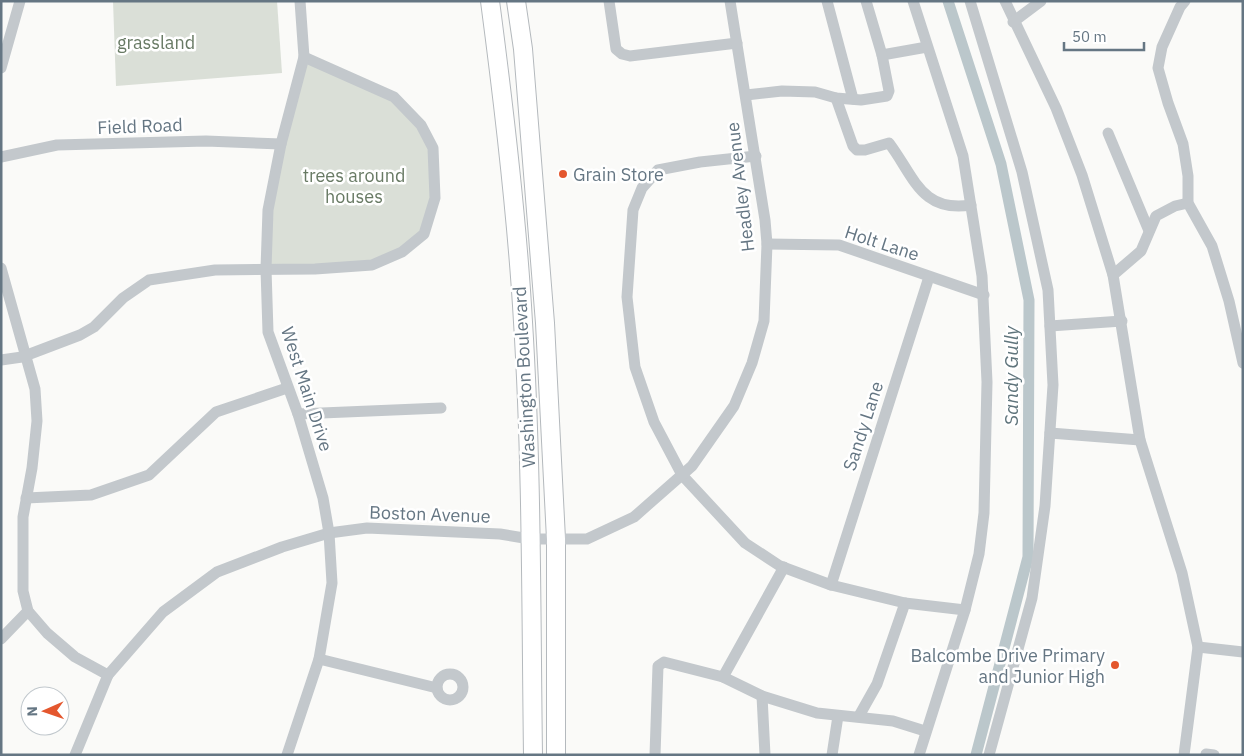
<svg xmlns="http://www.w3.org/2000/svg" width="1244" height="756" viewBox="0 0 1244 756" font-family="'IBM Plex Sans',sans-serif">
  <rect width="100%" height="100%" fill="#fafaf8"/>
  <g fill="#dadfd7">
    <path d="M113,1H277L282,73L116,86Z"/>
    <path d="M304,57L394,97L433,148L435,198L424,234L372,265L268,266V210Z"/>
  </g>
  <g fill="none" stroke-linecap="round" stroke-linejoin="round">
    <path stroke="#bbc7cb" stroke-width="11" d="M948,1L1001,164L1029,300L1028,557L976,755"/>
    <defs>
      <g id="highway">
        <path d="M490,1C504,107 517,215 523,322C532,466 531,611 533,755"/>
        <path d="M516,1L523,49L545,323L556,539V755"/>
      </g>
    </defs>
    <use href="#highway" stroke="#b4b9bd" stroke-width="20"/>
    <g stroke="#c3c8cc" stroke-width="11">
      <path d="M609,1L616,49L622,54L630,56L737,43"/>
      <path d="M827,1L853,99"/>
      <path d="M913,1L963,156L982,276L987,382L984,513L979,554L965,610L919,755"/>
      <path d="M970,1L1022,172L1048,290L1053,385L1045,506L1032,598L989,755"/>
      <path d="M1005,1L1056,108L1082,175L1113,275L1140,440L1182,573L1198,647L1184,755"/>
      <path d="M1185,1L1180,7L1162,47L1158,68L1168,103L1183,144L1188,176V203L1212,246L1229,301L1243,363"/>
      <path d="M1013,22L1041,1"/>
      <path d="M882,55L927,47"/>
      <path d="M1,68L20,1"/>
      <path d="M746,95L782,91L815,92L836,98L861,100L887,96L889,91L882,55L866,1"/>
      <path d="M836,98L853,146L857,150H865L889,143C914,176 921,213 971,205"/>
      <path d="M1108,133L1149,231"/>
      <path d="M756,156L700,162L658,170L642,188L633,210L627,297L635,367L654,422L682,475L745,543L780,566L831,585L905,603L965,610"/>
      <path d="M1,157L57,145L206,141L281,144"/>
      <path d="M767,244L839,245L984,295"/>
      <path d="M1,268L35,389L37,421L32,468L23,517V591L28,611L47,633L75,657L108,675"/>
      <path d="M1113,275L1141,251L1156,216L1175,206L1188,203"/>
      <path d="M1050,326L1122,321"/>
      <path d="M1,360L22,357L80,335L94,327L123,298L149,280L215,270L315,269L372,265L402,252L424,234L435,198L433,148L421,125L394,97L304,57"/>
      <path d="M298,414L441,408"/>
      <path d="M1050,433L1140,440"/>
      <path d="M26,498L91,495L149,475L216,412L287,388"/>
      <path d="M831,585L929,277"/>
      <path d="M1,639L28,611"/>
      <path d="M1198,647L1243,652"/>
      <path d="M319,659L437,688"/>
      <circle cx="450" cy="687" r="13"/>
      <path d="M723,677L784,567"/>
      <path d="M762,696L765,755"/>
      <path d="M859,716L877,684L905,603"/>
      <path d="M1206,754L1214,755"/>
      <path d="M75,755L108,675L163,612L217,572L282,547L329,533L367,528L500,534L530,539H587L634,517L692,466L734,406L752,363L764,321L767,244L765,220L730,1"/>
      <path d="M287,755L319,659L332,583L329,533L323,498L298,414L268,332L266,269L268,210L281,144L304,57L300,1"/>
      <path d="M655,755L658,666L664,662L723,677L762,696L817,713L893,721L925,731"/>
      <path d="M832,755L838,716"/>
    </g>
    <use href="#highway" stroke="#fff" stroke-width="18"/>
  </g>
  <g fill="#e4572e" stroke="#fff" stroke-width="2">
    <circle cx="563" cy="174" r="5"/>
    <circle cx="1115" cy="665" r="5"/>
  </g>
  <g text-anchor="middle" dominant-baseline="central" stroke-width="5" stroke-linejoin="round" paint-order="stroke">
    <g font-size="18" fill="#687a64" stroke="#fff">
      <text x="156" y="42">grassland</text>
      <text x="354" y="175">trees around<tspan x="354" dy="21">houses</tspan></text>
    </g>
    <g font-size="18" fill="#657683" stroke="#fff">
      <text transform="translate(140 126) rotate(-2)">Field Road</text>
      <text transform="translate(740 187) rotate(-97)">Headley Avenue</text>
      <text transform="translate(882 243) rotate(18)">Holt Lane</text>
      <text transform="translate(524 377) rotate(-93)">Washington Boulevard</text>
      <text transform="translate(307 389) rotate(72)">West Main Drive</text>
      <text transform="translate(863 426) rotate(-72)">Sandy Lane</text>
      <text transform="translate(430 514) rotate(2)">Boston Avenue</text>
    </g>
    <g font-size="18" fill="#657683" stroke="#fff" text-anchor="start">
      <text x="573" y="174">Grain Store</text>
      <text x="1105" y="655" text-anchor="end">Balcombe Drive Primary<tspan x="1105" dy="21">and Junior High</tspan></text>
    </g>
    <g font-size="19" font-style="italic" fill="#60757c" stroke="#fff">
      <text transform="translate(1011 376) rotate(-90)">Sandy Gully</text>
    </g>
  </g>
  <rect width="1244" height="756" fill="none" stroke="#657683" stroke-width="5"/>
  <g transform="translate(45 711) rotate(268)"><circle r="24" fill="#ffffff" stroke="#c1c8cd"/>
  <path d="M0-4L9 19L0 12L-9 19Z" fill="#e4572e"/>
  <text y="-8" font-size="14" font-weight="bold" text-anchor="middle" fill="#657683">N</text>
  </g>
  <path d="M1064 42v8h80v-8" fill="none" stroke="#657683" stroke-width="2.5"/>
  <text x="1072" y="42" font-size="15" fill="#657683" stroke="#ffffff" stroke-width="4" paint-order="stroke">50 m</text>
</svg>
